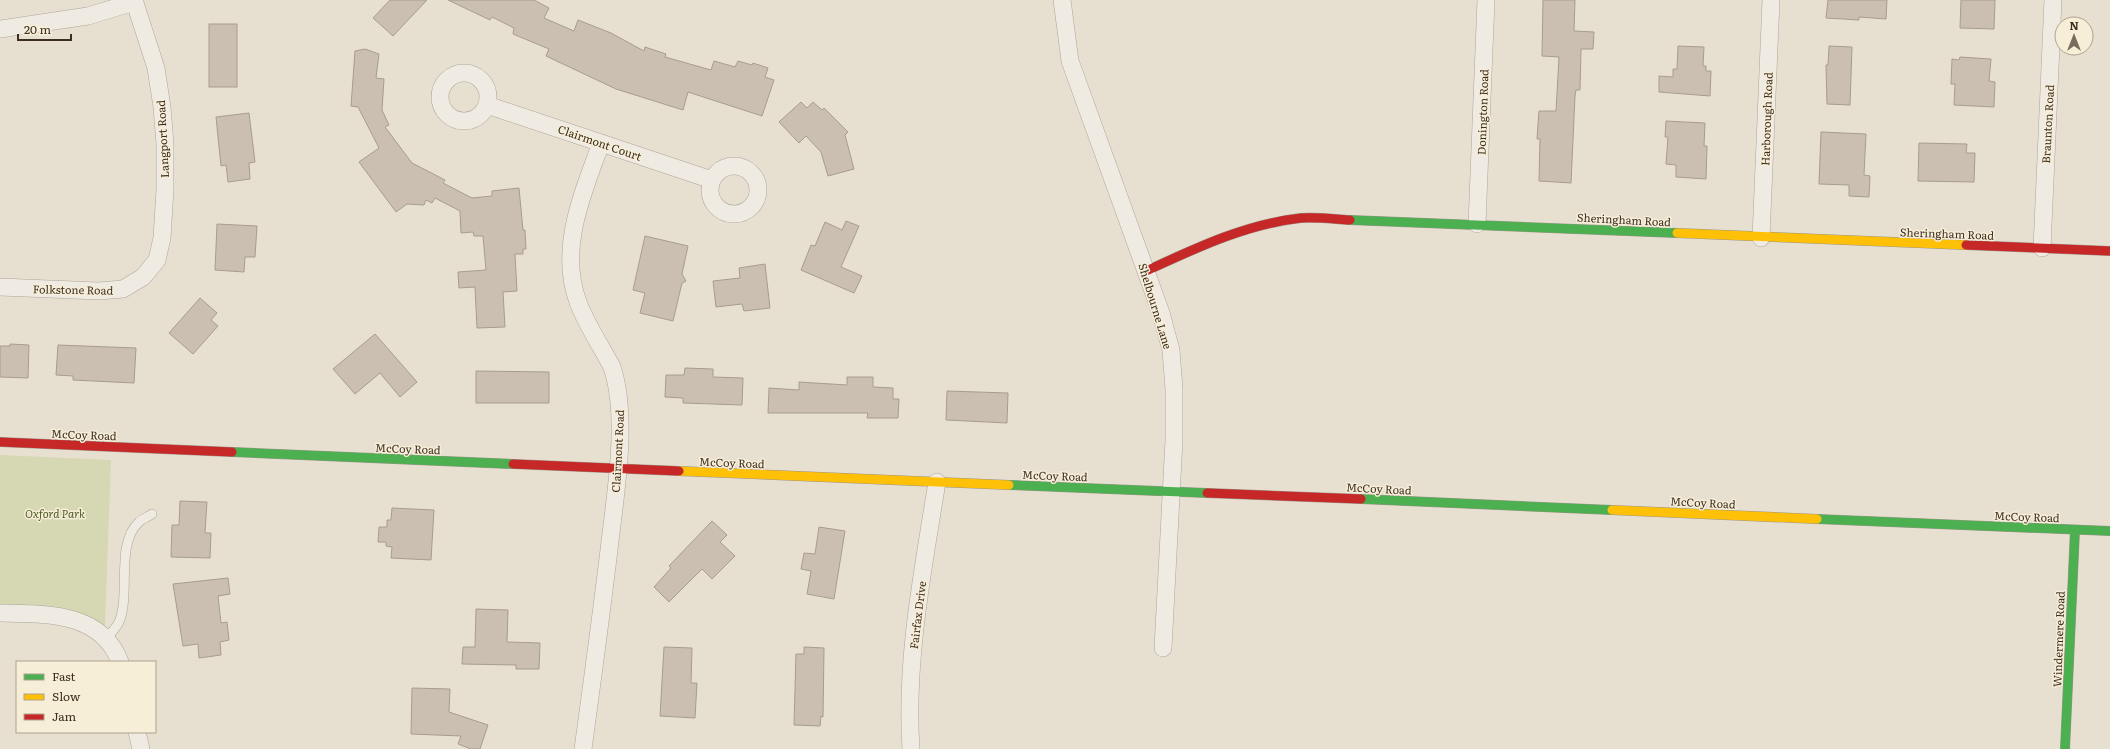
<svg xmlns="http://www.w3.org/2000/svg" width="2110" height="749" viewBox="0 0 2110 749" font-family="Literata,serif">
  <rect width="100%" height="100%" fill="#e7e0d1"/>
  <path fill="#d6d7b3" d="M0,455L111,460L105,626L78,613L0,606Z"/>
  <g fill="#cbbfb2" stroke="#a89c90">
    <path d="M390,0H427L393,36L373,18Z"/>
    <path d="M448,0H534L549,8L544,18L574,31L578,20L611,33L644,51L645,47L666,54L665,57L711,70L714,61L735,67L738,61L752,65L753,63L768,68L765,77L774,80L762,116L688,92L683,110L616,89L546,56L549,49L513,34L514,28L492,17L490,20Z"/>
    <path d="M1543,0H1575L1574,31L1594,32L1593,49H1581L1580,90H1576L1575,96L1571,183L1539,181L1540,139H1537L1539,111H1556L1559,57L1542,56Z"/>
    <path d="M1828,0H1887L1886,19L1859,17V20L1826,18Z"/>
    <path d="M1961,0H1995L1994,29L1960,28Z"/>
    <rect x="209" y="24" width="28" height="63"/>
    <path d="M1678,46L1704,47L1703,66H1706V71H1711L1710,96L1659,92V76L1673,77V69H1677Z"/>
    <path d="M1829,46L1852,47L1850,105L1827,104L1826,65H1828Z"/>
    <path d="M365,49L379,54L376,78L384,79L382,110L389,125L385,127L412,163L445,180L443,183L472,198L492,196V191L519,188L523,230H525L526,249H523V254H515L517,291L503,292L505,327L477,328L475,287L459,288L458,272L486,270L483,236H474L473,232L461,233L460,211L435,198L432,203L426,200L424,205L407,204L396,212L359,162L379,148L358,107L351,106L355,51Z"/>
    <path d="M1960,57L1991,59L1989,81L1995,82L1994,107L1954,105L1955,84H1951L1952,59L1959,60Z"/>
    <path d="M801,102L807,108L813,102L822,110L824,108L848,132L845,135L854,169L828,176L821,152L806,136L799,143L779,122Z"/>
    <path d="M249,113L255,162L249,163L250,179L228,182L226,165L221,166L216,117Z"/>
    <path d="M1666,121L1705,123L1704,146H1707L1706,179L1676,177V165L1666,164L1668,137H1665Z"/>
    <path d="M1821,132L1866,134L1864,175L1870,176L1869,197L1849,196V185L1819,184Z"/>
    <path d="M1919,143L1967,144L1966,153H1975L1974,182L1918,181Z"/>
    <path d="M846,221L859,226L841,267L862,276L854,293L801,270L811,245L815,246L825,222L842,230Z"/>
    <path d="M217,224L257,226L255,257H245L244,272L215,270Z"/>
    <path d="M645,236L688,246L682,274L686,281L682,283L673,321L640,313L645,293L633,290Z"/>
    <path d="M765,264L770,308L744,311L742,304L716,307L713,281L740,278L739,268Z"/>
    <path d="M200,298L217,313L211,320L218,326L193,354L169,333Z"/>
    <path d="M375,334L417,382L400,397L380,373L355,394L333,369Z"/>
    <path d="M10,344L29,345L28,378L0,377V346H10Z"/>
    <path d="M58,345L136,348L134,383L73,380V376L56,375Z"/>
    <path d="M685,368L713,369V377L743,378L742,405L683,403V398L665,397L666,375H684Z"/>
    <path d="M476,371L549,372V403H476Z"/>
    <path d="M847,377H873V387L893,388V399H899L898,418H867L868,413H768L769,388L799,390V382L847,385Z"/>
    <path d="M947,391L1008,393L1007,423L946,420Z"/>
    <path d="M180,501L207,502L205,533H211L210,558L171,557L172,525H179Z"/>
    <path d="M392,508L434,510L431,560L391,558L392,547L386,546V542H378L379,527H387V520H391Z"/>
    <path d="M712,521L727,535L720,542L735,556L712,579L702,569L669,602L654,587L671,568L669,566Z"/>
    <path d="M819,527L845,531L834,599L807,594L811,571L801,569L804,553L815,554Z"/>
    <path d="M228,578L230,594L218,596L221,623L227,622L229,640L220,642L221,655L199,658L198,644L183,646L173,584Z"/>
    <path d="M476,609L508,610L507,642L540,643L539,669H516V665L462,664L463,647H475Z"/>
    <path d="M664,647L692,648L691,683H697L695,718L660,716Z"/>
    <path d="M804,647L824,648L823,717L821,716L820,726L794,725L796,654H804Z"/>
    <path d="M412,688L450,689L449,712L488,725L480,749H471L458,744L461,736L411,734Z"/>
  </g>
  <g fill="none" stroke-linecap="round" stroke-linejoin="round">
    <defs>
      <path id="lane" d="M106,639C110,634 116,628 119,622C131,594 115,544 139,522C142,519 148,517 152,514"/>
      <g id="street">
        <path d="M1062,0L1070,61L1161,313L1171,350L1174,389V440L1163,648"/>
        <path d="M0,29L88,16L134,2"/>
        <circle cx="464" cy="97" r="24"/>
        <path d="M487,105L712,180"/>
        <circle cx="734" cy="190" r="24"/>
        <path d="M1477,224L1486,0"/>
        <path d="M1761,238L1771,0"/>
        <path d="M2042,248L2053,0"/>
        <path d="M0,287L99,291L123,289L143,277L157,260L162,238L165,189V144L162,107L156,68L134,0"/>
        <path d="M0,613C45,614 101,611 120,662"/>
        <path d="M137,732L141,749"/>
        <path d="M583,749C592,683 601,617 609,550C615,496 629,418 612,367C601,346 586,324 578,302C558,248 583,193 601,143"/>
        <path d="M911,749C905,660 923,570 937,482"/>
      </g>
      <g id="fast">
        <path d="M1350,220L1677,233"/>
        <path d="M232,452L513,464"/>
        <path d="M1009,485L1207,493"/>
        <path d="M1361,499L1612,510"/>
        <path d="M1817,519L2110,531"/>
        <path d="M2065,749L2075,530"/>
      </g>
      <g id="slow">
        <path d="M1677,233L1966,245"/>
        <path d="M679,471L1009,485"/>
        <path d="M1612,510L1817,519"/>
      </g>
      <g id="jam">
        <path d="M1966,245L2110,251"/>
        <path d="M1146,271C1196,248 1246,224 1301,218C1317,217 1334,219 1350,220"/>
        <path d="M0,442L232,452"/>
        <path d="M513,464L679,471"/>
        <path d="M1207,493L1361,499"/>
      </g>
    </defs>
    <use href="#lane" stroke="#ada599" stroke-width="10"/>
    <use href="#street" stroke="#ada599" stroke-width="18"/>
    <use href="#fast" stroke="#9c958a" stroke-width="10"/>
    <use href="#slow" stroke="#9c958a" stroke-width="10"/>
    <use href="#jam" stroke="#9c958a" stroke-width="10"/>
    <use href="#lane" stroke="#efebe3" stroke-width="9"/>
    <use href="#street" stroke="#efebe3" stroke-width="17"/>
    <use href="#fast" stroke="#4caf50" stroke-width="9"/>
    <use href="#slow" stroke="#ffc107" stroke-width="9"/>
    <use href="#jam" stroke="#c62828" stroke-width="9"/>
  </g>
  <g text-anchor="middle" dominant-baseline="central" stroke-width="3" stroke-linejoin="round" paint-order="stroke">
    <g font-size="11" fill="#3d2e20" stroke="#f7eed8">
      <text transform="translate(1482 112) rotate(-88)">Donington Road</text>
      <text transform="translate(1766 119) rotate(-88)">Harborough Road</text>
      <text transform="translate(2047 124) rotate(-87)">Braunton Road</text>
      <text transform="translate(162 139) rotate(-93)">Langport Road</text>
      <text transform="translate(600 142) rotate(19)">Clairmont Court</text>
      <text transform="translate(1624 219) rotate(3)">Sheringham Road</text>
      <text transform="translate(1947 233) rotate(2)">Sheringham Road</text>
      <text transform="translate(73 289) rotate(1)">Folkstone Road</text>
      <text transform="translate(1156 306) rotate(73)">Shelbourne Lane</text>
      <text transform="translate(84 434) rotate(2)">McCoy Road</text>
      <text transform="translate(408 448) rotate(2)">McCoy Road</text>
      <text transform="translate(617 451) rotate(-87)">Clairmont Road</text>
      <text transform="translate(732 462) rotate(2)">McCoy Road</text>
      <text transform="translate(1055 475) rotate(2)">McCoy Road</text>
      <text transform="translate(1379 488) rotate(3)">McCoy Road</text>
      <text transform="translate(1703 502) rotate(3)">McCoy Road</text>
      <text transform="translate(2027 516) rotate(2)">McCoy Road</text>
      <text transform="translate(917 615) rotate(-83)">Fairfax Drive</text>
      <text transform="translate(2058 639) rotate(-88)">Windermere Road</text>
    </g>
    <g font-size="11" font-style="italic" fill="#4d5a26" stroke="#f7eed8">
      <text x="55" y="513">Oxford Park</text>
    </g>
  </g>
  <rect x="16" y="661" width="140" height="72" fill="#f7eed8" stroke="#ada18e"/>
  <rect x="24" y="674" width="20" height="6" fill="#4caf50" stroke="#ada18e"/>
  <text x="52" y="681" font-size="12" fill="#3d2e20">Fast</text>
  <rect x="24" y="694" width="20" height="6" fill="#ffc107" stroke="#ada18e"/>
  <text x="52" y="701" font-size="12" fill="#3d2e20">Slow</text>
  <rect x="24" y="714" width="20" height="6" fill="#c62828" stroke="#ada18e"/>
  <text x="52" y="721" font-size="12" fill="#3d2e20">Jam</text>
  <g transform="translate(2074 36)"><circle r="19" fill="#f7eed8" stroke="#ada18e"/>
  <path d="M0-3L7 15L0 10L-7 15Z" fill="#786c5e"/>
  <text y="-6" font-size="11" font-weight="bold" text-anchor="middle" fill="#3d2e20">N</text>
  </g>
  <path d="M18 34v6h53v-6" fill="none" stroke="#3d2e20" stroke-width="2"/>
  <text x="24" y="34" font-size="12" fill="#3d2e20" stroke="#f7eed8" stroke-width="3" paint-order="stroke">20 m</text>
</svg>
